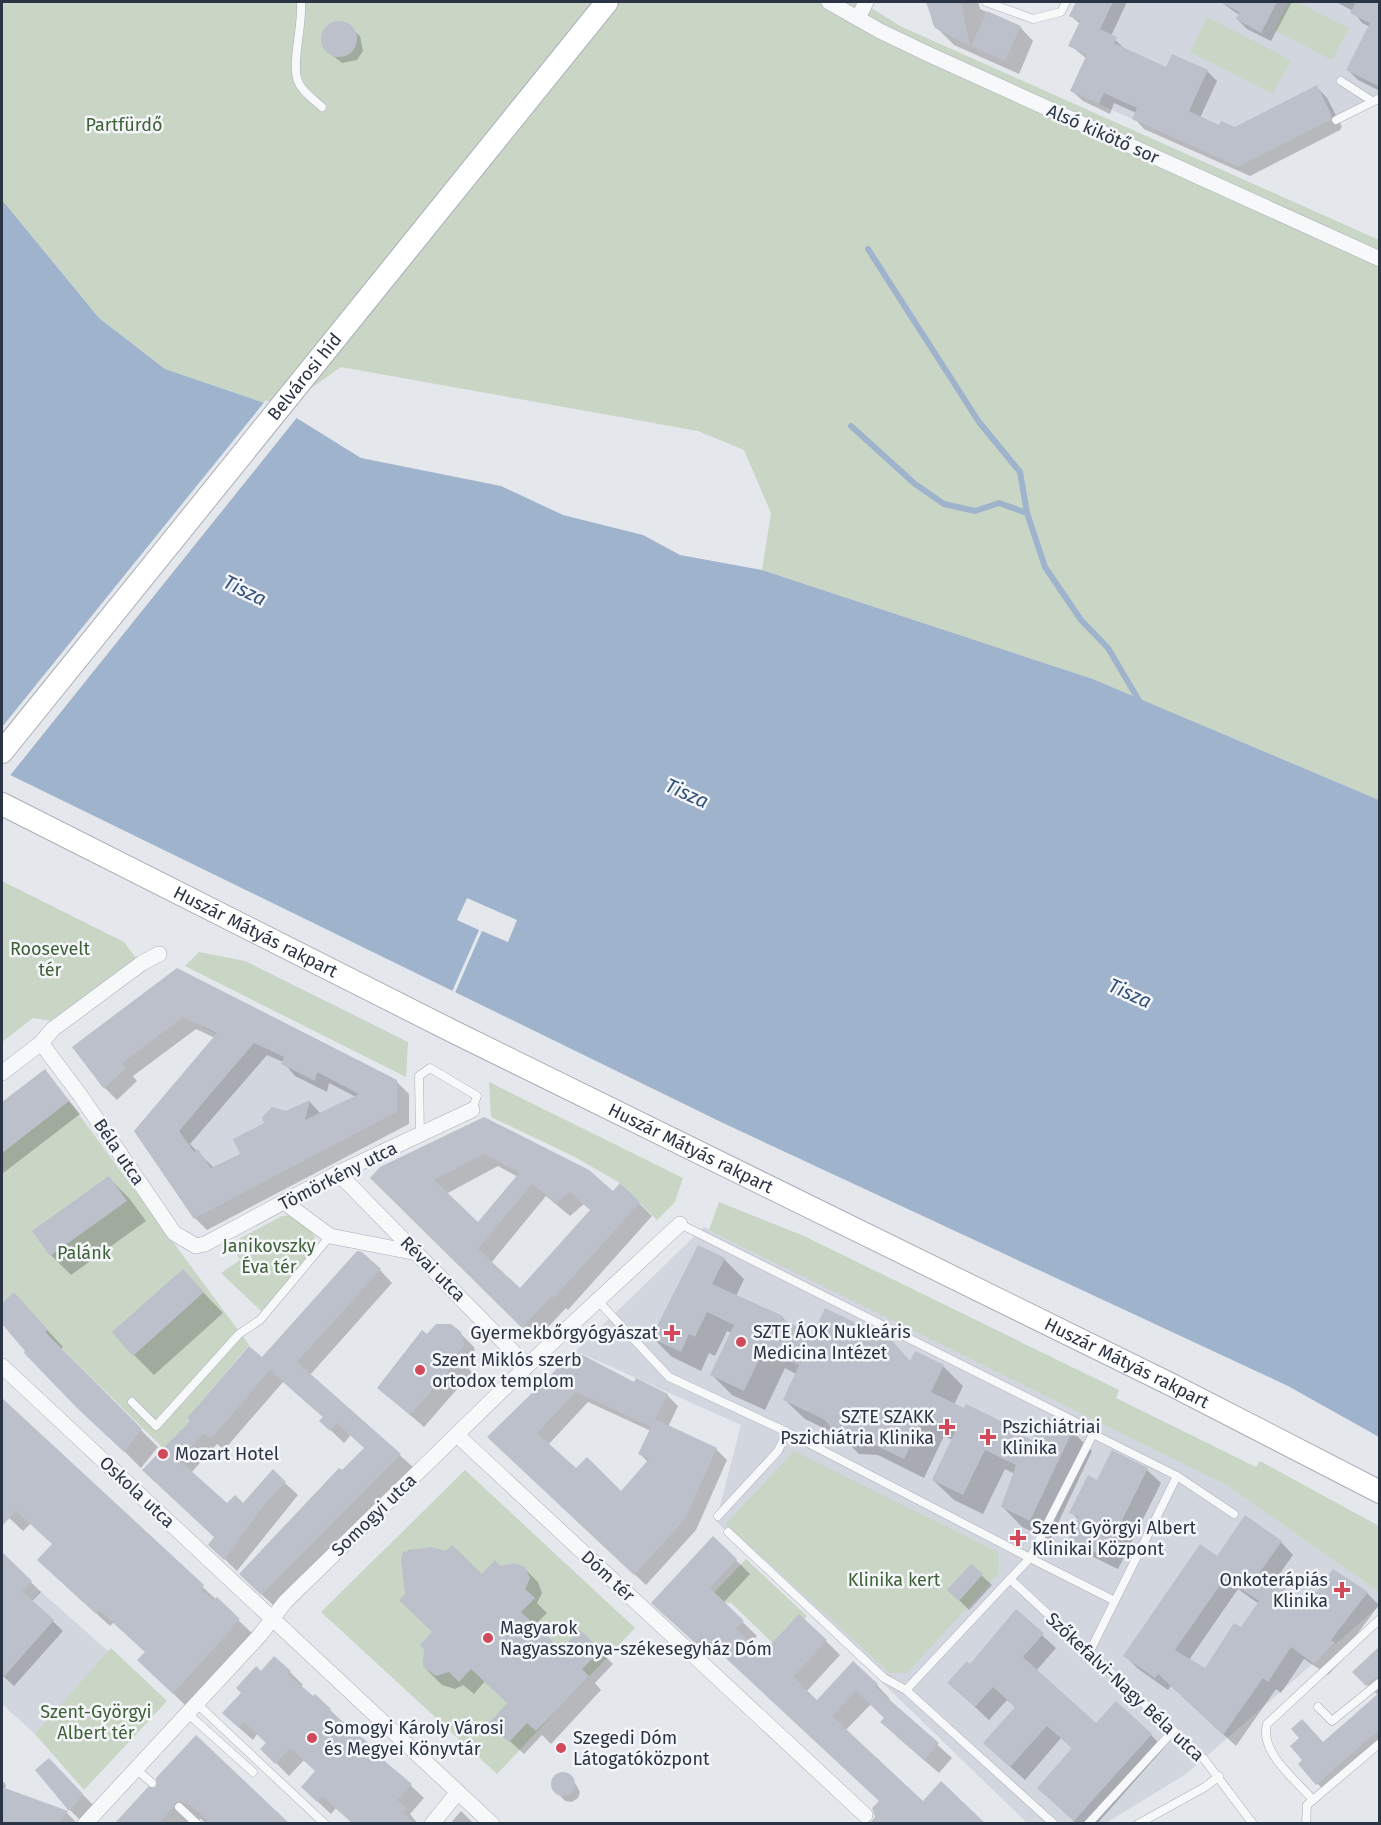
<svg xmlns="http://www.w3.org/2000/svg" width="1381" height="1825" viewBox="0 0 1381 1825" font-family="'Fira Sans',sans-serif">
  <rect width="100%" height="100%" fill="#e4e7ec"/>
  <g fill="#d2d6de">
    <path d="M1113,2H1379V93L1238,167L1070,91Z"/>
    <path d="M220,990L397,1080V1112L194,1219L134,1131L217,1034L202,1027Z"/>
    <path d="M704,1227L1226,1485L1379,1592V1606L1186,1774L1106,1823H1027L716,1521L741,1425L576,1351Z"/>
    <path d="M40,1591L109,1652L35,1734L2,1704V1634Z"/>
  </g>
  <g fill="#c9d6c5">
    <path d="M2,2H862L900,26L1379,240V800L1093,679L762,570L771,513L744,450L698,431L341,367L282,409L165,369L99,318L2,200Z"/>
    <path d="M1288,2H1297L1349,28L1332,60L1274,30Z"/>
    <path d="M1207,17L1291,60L1273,94L1190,52Z"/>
    <path d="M2,881L124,942L136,958L52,1021L33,1018L2,1042Z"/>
    <path d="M199,952L245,961L408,1042L406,1077L185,966Z"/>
    <path d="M489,1082L683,1178L675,1202L657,1220L620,1183L575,1157L491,1117Z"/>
    <path d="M69,1101L249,1345L187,1418L190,1421L164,1449L45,1332L47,1330L14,1292L2,1303V1153Z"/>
    <path d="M719,1202L804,1236L1119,1390L1116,1398L1256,1467L1260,1461L1379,1526V1592L1226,1485L709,1230Z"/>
    <path d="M294,1215L308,1225L315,1238L312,1253L261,1311L221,1273L240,1260L231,1243L282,1216Z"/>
    <path d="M794,1451L998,1552L999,1573L907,1673H890L726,1524Z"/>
    <path d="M465,1470L635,1628L497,1774L321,1612Z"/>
    <path d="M746,1559L807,1616L778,1648L731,1603L706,1601Z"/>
    <path d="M111,1648L167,1701L84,1790L35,1734Z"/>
  </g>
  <path fill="#9fb4cc" d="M2,200L99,318L165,369L282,409L361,458L501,486L563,515L643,535L680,555L762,570L1093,679L1379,800V1437L1288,1386L723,1123L2,771Z"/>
  <g fill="#e4e7ec">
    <path d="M266,400L299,415L8,778L2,775V727Z"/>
    <path d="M467,898L517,920L508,942L482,931L454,995L451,994L479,930L457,920Z"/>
  </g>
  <g fill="#0003" fill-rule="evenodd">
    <path d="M928,2H978L980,9L1020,27L1033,41L1019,74L954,45L933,24Z"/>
    <path d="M1078,2H1127L1111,36L1126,50L1166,69L1207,71L1217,81L1200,118L1220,127L1235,128L1317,87L1327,98L1342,127L1340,130L1250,176L1144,129L1134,118L1136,113L1114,103L1110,114L1083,101L1072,91L1087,59L1070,45L1080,24L1071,16Z"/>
    <path d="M1221,2H1292L1271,41L1247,29L1237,19L1239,15Z"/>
    <path d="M1336,2H1380V91L1358,80L1348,70L1370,27L1362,23L1353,11Z"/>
    <path d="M343,23L360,36L363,51L357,60L342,63L326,50L324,33L331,25Z"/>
    <path d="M177,970L397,1082L409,1094V1124L207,1230L195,1218L136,1132L215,1038L196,1029L133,1076L137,1081L117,1100L105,1088ZM267,1055L283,1062L295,1076L327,1092L329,1083L356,1097L321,1114L310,1102L286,1113L242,1155L214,1168L190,1144Z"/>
    <path d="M45,1071L80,1114L2,1174V1104Z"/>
    <path d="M484,1119L613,1193L639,1203L652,1216L568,1310L566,1308L536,1340L372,1178ZM498,1166L518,1177L478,1225L446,1194ZM546,1196L570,1216L584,1204L592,1211L520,1290L491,1263Z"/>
    <path d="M109,1178L129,1198L146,1221L71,1275L51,1255Z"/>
    <path d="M724,1259L744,1279L736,1296L782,1317L788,1323L814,1336L853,1323L865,1335L886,1336L911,1362L943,1366L963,1386L954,1405L1000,1422L1009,1431L1033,1442L1045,1418L1072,1431L1092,1451L1050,1540L1022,1527L1002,1506L1015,1474L1005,1469L983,1514L954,1500L933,1480L953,1440L944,1436L924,1478L878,1455L859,1454L842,1437L805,1419L784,1399L796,1374L785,1368L765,1410L732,1395L712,1375L732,1333L727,1331L715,1356L709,1353L701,1371L672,1357L652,1337Z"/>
    <path d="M380,1270L392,1283L310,1375L413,1467L274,1606L254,1587L342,1473L366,1448L351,1435L344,1443L321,1421L324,1418L283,1382L224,1450L217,1444L191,1473L227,1505H243L273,1472L298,1495L237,1571L210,1545L216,1537L157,1482L263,1359Z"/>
    <path d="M183,1271L223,1313L154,1375L134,1355Z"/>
    <path d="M14,1294L63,1347L60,1350L158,1447L141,1468L26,1353L27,1351L2,1322V1305Z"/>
    <path d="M460,1333L474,1347L476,1360L469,1369L472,1372L424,1427L379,1388L427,1336Z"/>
    <path d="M575,1353L635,1385L667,1395L678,1406L668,1427L716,1449L727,1460L696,1530L646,1585L500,1448ZM588,1402L651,1431L640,1454L648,1462L621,1493L576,1470L548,1445Z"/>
    <path d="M2,1400L252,1633L187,1707L139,1660L147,1653L114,1622L110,1626L52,1573L53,1544L31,1523L23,1531L2,1511Z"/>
    <path d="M1147,1470L1161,1483L1118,1569L1083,1552L1070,1538L1079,1520L1071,1512L1097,1482Z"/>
    <path d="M1281,1542L1293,1555L1273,1583L1304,1604L1317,1594L1367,1593L1379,1605L1343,1653L1346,1656L1328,1675L1304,1659L1281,1693L1276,1689L1236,1746L1171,1686L1168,1690L1137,1668L1125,1655L1217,1558ZM1238,1589L1259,1604L1241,1630L1206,1670L1189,1660Z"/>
    <path d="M431,1549L482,1576L501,1568H524L538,1582L542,1593L537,1603L547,1613L534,1626L561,1652L580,1632L613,1664L595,1683L601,1690L551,1744L542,1735L524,1754L504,1736L509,1704L485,1681L474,1694L463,1685L455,1689L442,1685L428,1671L423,1661L434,1632L407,1594L403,1557L409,1550Z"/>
    <path d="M8,1560L41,1592L32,1601L63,1631L14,1686L2,1675V1567Z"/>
    <path d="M736,1560L750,1574L723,1603L757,1636L749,1644L762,1656L826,1641L840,1655L806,1692L817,1702L877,1685L890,1699L889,1701L952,1758L939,1773L896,1736L886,1718L871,1704L845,1731L923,1803L984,1824L874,1822L880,1801L716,1648L709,1656L667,1616Z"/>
    <path d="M971,1566L992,1585L969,1610L959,1600Z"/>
    <path d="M1016,1611L1056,1648L1036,1671L1096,1725L1151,1735L1164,1748L1097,1824H1077L1052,1801L1073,1749L1061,1738L1025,1780L998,1756L1016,1708L1007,1700L989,1720L963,1696L971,1666Z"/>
    <path d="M1380,1648V1697L1367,1685Z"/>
    <path d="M290,1672L303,1685L300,1687L330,1710L424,1798L410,1814L418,1824H349L351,1821L336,1808L331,1814L316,1800L317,1772L304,1760L289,1776L275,1762L267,1743L257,1734L253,1740L237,1726L261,1673Z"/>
    <path d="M1380,1703V1747L1326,1793L1300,1764L1323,1743Z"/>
    <path d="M49,1760L96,1808L83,1823L70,1810Z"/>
    <path d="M558,1775L569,1776L575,1783L580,1792L578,1798L572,1802L565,1801L554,1789V1780Z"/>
    <path d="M2,1780L6,1785L5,1790L67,1813L78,1824H2Z"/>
    <path d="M148,1789L288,1824H206L201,1819L193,1821L192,1824H116Z"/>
    <path d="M461,1811L474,1824H450Z"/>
  </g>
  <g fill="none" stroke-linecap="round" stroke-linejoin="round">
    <g stroke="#9fb4cc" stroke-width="6">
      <path d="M868,249L979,422L1020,472L1027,513L1045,567L1081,620L1108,648L1141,704"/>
      <path d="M851,426L915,484L944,504L975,511L999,503L1027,513"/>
    </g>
  </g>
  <g fill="#bbc0ca" fill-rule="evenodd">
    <path d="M926,2H961L970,46L935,28Z"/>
    <path d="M1076,2H1113L1100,29L1117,37L1114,43L1166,67L1172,54L1208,70L1189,111L1219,125L1221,121L1235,127L1317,85L1332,116L1330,120L1238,167L1132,119L1137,108L1104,93L1099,104L1070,91L1087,54L1068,46L1080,21L1069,16Z"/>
    <path d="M1220,2H1277L1261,33L1236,19L1239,12Z"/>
    <path d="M1356,2H1380V87L1346,70L1370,23L1350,13Z"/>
    <path d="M987,11L1021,26L1005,61L971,46Z"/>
    <circle cx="339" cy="39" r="18"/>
    <path d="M177,968L397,1080V1112L194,1219L134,1131L217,1033L183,1017L122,1063L126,1068L104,1089L72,1047ZM254,1043L284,1057L281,1064L315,1081L317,1072L359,1094L305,1120L310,1100L286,1111L272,1107L262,1117L264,1123L233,1139L240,1154L211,1168L198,1149L194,1152L179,1131Z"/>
    <path d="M45,1069L69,1101L2,1153V1102Z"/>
    <path d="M484,1117L589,1170L613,1191L620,1183L640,1202L554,1298L552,1296L522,1328L370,1178L380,1167ZM484,1154L519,1173L478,1222L434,1180ZM532,1184L556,1203L570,1192L590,1210L520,1288L478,1249Z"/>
    <path d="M109,1176L127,1201L50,1256L32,1231Z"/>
    <path d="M698,1245L725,1258L712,1284L783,1316L782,1319L813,1334L825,1308L854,1322L848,1334L879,1332L887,1335L910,1361L915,1351L944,1365L931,1392L964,1408L966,1404L1001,1421L1000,1425L1032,1440L1044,1416L1073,1430L1030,1521L1001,1507L1016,1465L985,1450L963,1495L932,1480L955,1432L924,1417L904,1459L856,1436L837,1435L825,1420L783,1400L799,1365L764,1349L744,1391L710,1375L734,1325L707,1312L695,1337L689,1334L681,1352L651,1338Z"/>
    <path d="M357,1251L362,1252L381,1269L297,1362L401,1454L261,1595L239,1574L339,1468L342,1470L364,1448L337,1423L330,1431L319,1421L323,1417L270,1370L211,1439L204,1433L179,1460L227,1503L235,1495L243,1503L273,1469L286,1482L265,1504L224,1560L208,1545L214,1537L142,1470L190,1421L187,1418L249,1346L262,1357Z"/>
    <path d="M183,1269L204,1292L133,1356L112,1332Z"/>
    <path d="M14,1292L48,1330L45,1332L142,1429L124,1452L77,1408L24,1353L25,1351L2,1324V1303Z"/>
    <path d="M436,1324H451L461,1332L464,1346L456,1355L460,1358L410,1415L377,1388L422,1330L427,1334Z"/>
    <path d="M575,1351L634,1382L636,1378L668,1394L655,1419L717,1448L685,1519L634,1575L487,1437ZM576,1392L651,1427L638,1454L649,1459L621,1491L587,1457L576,1468L537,1433Z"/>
    <path d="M2,1398L204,1585L201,1590L213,1600L217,1597L240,1619L173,1694L137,1660L145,1652L99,1610L96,1614L37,1560L52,1544L16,1511L2,1526Z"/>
    <path d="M1112,1450L1148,1468L1104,1557L1068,1538L1079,1517L1069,1513L1088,1475L1097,1480Z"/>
    <path d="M1245,1515L1282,1541L1260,1572L1304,1602L1313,1589L1317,1592L1333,1569L1368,1592L1331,1640L1335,1643L1314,1664L1291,1647L1268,1682L1263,1678L1223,1735L1158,1674L1155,1678L1123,1656L1200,1544L1217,1556ZM1225,1578L1259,1601L1241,1627L1234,1623L1205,1668L1175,1650Z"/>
    <path d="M713,1536L737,1559L710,1588L744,1621L736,1629L762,1654L799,1614L827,1640L793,1677L817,1700L853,1661L878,1684L875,1687L939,1743L925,1760L880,1722L884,1718L856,1691L832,1716L923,1801L941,1781L986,1824H869L875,1817L872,1808L879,1801L702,1636L695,1643L651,1603Z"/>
    <path d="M452,1545L482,1574L495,1560L501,1566L514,1563L525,1567L530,1578L525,1589L535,1598L521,1612L561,1649L580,1630L601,1650L582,1669L589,1676L563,1704L536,1731L527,1723L509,1742L489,1723L507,1703L471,1669L459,1682L449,1672L436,1676L423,1667L424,1649L420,1645L432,1632L399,1600L405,1594L401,1560L403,1552L431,1547L446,1551Z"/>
    <path d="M2,1552L32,1581L22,1591L54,1620L2,1679Z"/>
    <path d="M971,1564L983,1574L959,1601L947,1590Z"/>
    <path d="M1016,1609L1044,1633L1023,1657L1096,1723L1116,1701L1152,1734L1074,1821L1037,1788L1072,1748L1047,1726L1010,1767L983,1743L1015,1707L993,1687L975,1707L947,1683L967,1661L970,1664Z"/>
    <path d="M1380,1646V1674L1366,1686L1352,1672Z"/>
    <path d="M274,1656L291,1671L288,1674L313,1696L315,1694L331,1709L330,1711L373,1747L370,1749L412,1784L397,1800L407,1809L403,1813L415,1824H353L322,1796L317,1802L301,1787L315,1771L290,1748L275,1764L260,1749L266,1743L244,1722L239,1728L222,1713L241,1693L236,1688L256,1666L261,1671Z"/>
    <path d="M1380,1692V1729L1316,1785L1298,1764L1302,1760L1290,1746L1299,1738L1291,1729L1302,1719L1323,1742Z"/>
    <path d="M196,1735L290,1824H211L192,1806L180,1801L175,1803L173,1808L158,1824H114L148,1787H156V1778Z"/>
    <path d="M49,1758L83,1794L69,1811L35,1770Z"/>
    <circle cx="563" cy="1784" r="12"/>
    <path d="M2,1787L68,1811L58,1824H2Z"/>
  </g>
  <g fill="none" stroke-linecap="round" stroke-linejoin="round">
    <defs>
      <g id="lane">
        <path d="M301,2C303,24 292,60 297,78C300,90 313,99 322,107"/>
        <path d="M986,2L1033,19L1061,12L1066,2"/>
        <path d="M1341,81L1372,101"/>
        <path d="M1336,120L1380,98"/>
        <path d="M420,1135L419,1076L430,1068L477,1096L472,1110"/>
        <path d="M680,1224L1074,1421L1093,1434L1177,1476L1234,1514"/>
        <path d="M598,1301L669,1377L787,1432L1030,1558L1010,1579L1204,1759L1253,1824"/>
        <path d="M132,1402L156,1426L239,1334L260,1320L330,1236"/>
        <path d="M1093,1434L1030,1558L1115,1601"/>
        <path d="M718,1516L778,1451L787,1432"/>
        <path d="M728,1532L884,1678L906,1690L1010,1579"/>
        <path d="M1089,1653L1177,1476"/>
        <path d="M906,1690L1054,1824"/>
        <path d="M196,1703L325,1824"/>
        <path d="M1318,1707L1332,1721L1380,1682"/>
        <path d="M187,1713L253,1772"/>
        <path d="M136,1769L152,1783"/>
        <path d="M1313,1800C1296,1780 1259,1752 1267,1724L1380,1619"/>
        <path d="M179,1807L197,1824"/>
        <path d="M1088,1824L1173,1731"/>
        <path d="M1138,1824L1205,1787L1219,1776"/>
        <path d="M1306,1824L1307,1805L1380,1743"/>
      </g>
      <g id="street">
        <path d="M829,2L880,31L928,54L1380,259"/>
        <path d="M858,18L866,2"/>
        <path d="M41,1043L80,1095L174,1233L196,1246L205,1244L338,1173L472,1110"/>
        <path d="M2,1073L41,1043L53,1029L142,963L159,954"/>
        <path d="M338,1173L527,1366"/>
        <path d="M284,1202L330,1236L417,1253"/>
        <path d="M2,1366L492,1824"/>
        <path d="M457,1435L865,1815"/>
        <path d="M85,1824L260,1635L285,1602L527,1366L680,1224"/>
        <path d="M432,1824L458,1792"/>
      </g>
      <g id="secondary">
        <path id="s1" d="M2,752L607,2"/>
        <path id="s2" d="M2,804L452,1031L1170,1384L1380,1492"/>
      </g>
    </defs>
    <use href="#lane" stroke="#a9aeb7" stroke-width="9"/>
    <use href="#street" stroke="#a9aeb7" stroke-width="16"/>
    <use href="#secondary" stroke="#a9aeb7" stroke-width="24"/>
    <use href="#lane" stroke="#f7f8fa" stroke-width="8"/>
    <use href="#street" stroke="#f7f8fa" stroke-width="15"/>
    <use href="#secondary" stroke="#fff" stroke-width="22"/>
  </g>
  <g fill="#d1495b" stroke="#f4f6f9" stroke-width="2">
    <path d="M669 1324h6v6h6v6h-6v6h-6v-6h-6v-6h6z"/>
    <circle cx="741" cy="1342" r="6"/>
    <circle cx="420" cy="1370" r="6"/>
    <path d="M944 1418h6v6h6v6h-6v6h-6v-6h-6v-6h6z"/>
    <path d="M985 1428h6v6h6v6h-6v6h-6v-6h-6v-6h6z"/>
    <circle cx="163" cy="1454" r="6"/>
    <path d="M1015 1529h6v6h6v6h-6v6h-6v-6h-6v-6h6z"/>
    <path d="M1339 1581h6v6h6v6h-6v6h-6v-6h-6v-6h6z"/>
    <circle cx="488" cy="1638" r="6"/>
    <circle cx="312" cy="1738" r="6"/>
    <circle cx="561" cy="1748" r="6"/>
  </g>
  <g text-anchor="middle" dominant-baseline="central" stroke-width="5" stroke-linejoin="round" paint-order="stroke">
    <g font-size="18" fill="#3f6138" stroke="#f4f6f9">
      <text x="124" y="125">Partfürdő</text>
      <text x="50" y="949">Roosevelt<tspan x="50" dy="21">tér</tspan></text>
      <text x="269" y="1246">Janikovszky<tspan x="269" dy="21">Éva tér</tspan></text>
      <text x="84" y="1253">Palánk</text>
      <text x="894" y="1580">Klinika kert</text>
      <text x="96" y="1712">Szent-Györgyi<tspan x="96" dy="21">Albert tér</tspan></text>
    </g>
    <g font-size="18" fill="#2b3445" stroke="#f4f6f9">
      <text transform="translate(1103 134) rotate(24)">Alsó kikötő sor</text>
      <text stroke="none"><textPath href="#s1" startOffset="482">Belvárosi híd</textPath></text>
      <text stroke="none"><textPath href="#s2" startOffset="284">Huszár Mátyás rakpart</textPath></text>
      <text stroke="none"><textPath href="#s2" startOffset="770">Huszár Mátyás rakpart</textPath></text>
      <text transform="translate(119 1152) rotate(56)">Béla utca</text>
      <text transform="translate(338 1176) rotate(-27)">Tömörkény utca</text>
      <text transform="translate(433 1269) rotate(45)">Révai utca</text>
      <text stroke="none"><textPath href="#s2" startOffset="1256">Huszár Mátyás rakpart</textPath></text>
      <text transform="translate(137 1492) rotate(43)">Oskola utca</text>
      <text transform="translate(374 1515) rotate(-44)">Somogyi utca</text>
      <text transform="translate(608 1576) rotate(43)">Dóm tér</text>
      <text transform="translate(1125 1687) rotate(43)">Szőkefalvi-Nagy Béla utca</text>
    </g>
    <g font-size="18" fill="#2b3445" stroke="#f4f6f9" text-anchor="start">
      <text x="753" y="1332">SZTE ÁOK Nukleáris<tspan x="753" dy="21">Medicina Intézet</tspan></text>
      <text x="658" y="1333" text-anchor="end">Gyermekbőrgyógyászat</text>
      <text x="432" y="1360">Szent Miklós szerb<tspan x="432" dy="21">ortodox templom</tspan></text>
      <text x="934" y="1417" text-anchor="end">SZTE SZAKK<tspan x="934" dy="21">Pszichiátria Klinika</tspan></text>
      <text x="1002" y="1427">Pszichiátriai<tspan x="1002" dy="21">Klinika</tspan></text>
      <text x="175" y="1454">Mozart Hotel</text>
      <text x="1032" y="1528">Szent Györgyi Albert<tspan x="1032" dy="21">Klinikai Központ</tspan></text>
      <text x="1328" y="1580" text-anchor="end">Onkoterápiás<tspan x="1328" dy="21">Klinika</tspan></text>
      <text x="500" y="1628">Magyarok<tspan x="500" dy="21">Nagyasszonya-székesegyház Dóm</tspan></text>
      <text x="324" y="1728">Somogyi Károly Városi<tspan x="324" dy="21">és Megyei Könyvtár</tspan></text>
      <text x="573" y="1738">Szegedi Dóm<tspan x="573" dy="21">Látogatóközpont</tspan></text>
    </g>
    <g font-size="20" font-style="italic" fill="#34527a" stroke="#f4f6f9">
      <text transform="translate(245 590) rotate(26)">Tisza</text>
      <text transform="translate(687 793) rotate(24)">Tisza</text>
      <text transform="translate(1130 993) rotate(24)">Tisza</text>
    </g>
  </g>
  <rect width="1381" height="1825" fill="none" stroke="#2b3445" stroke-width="6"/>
</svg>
